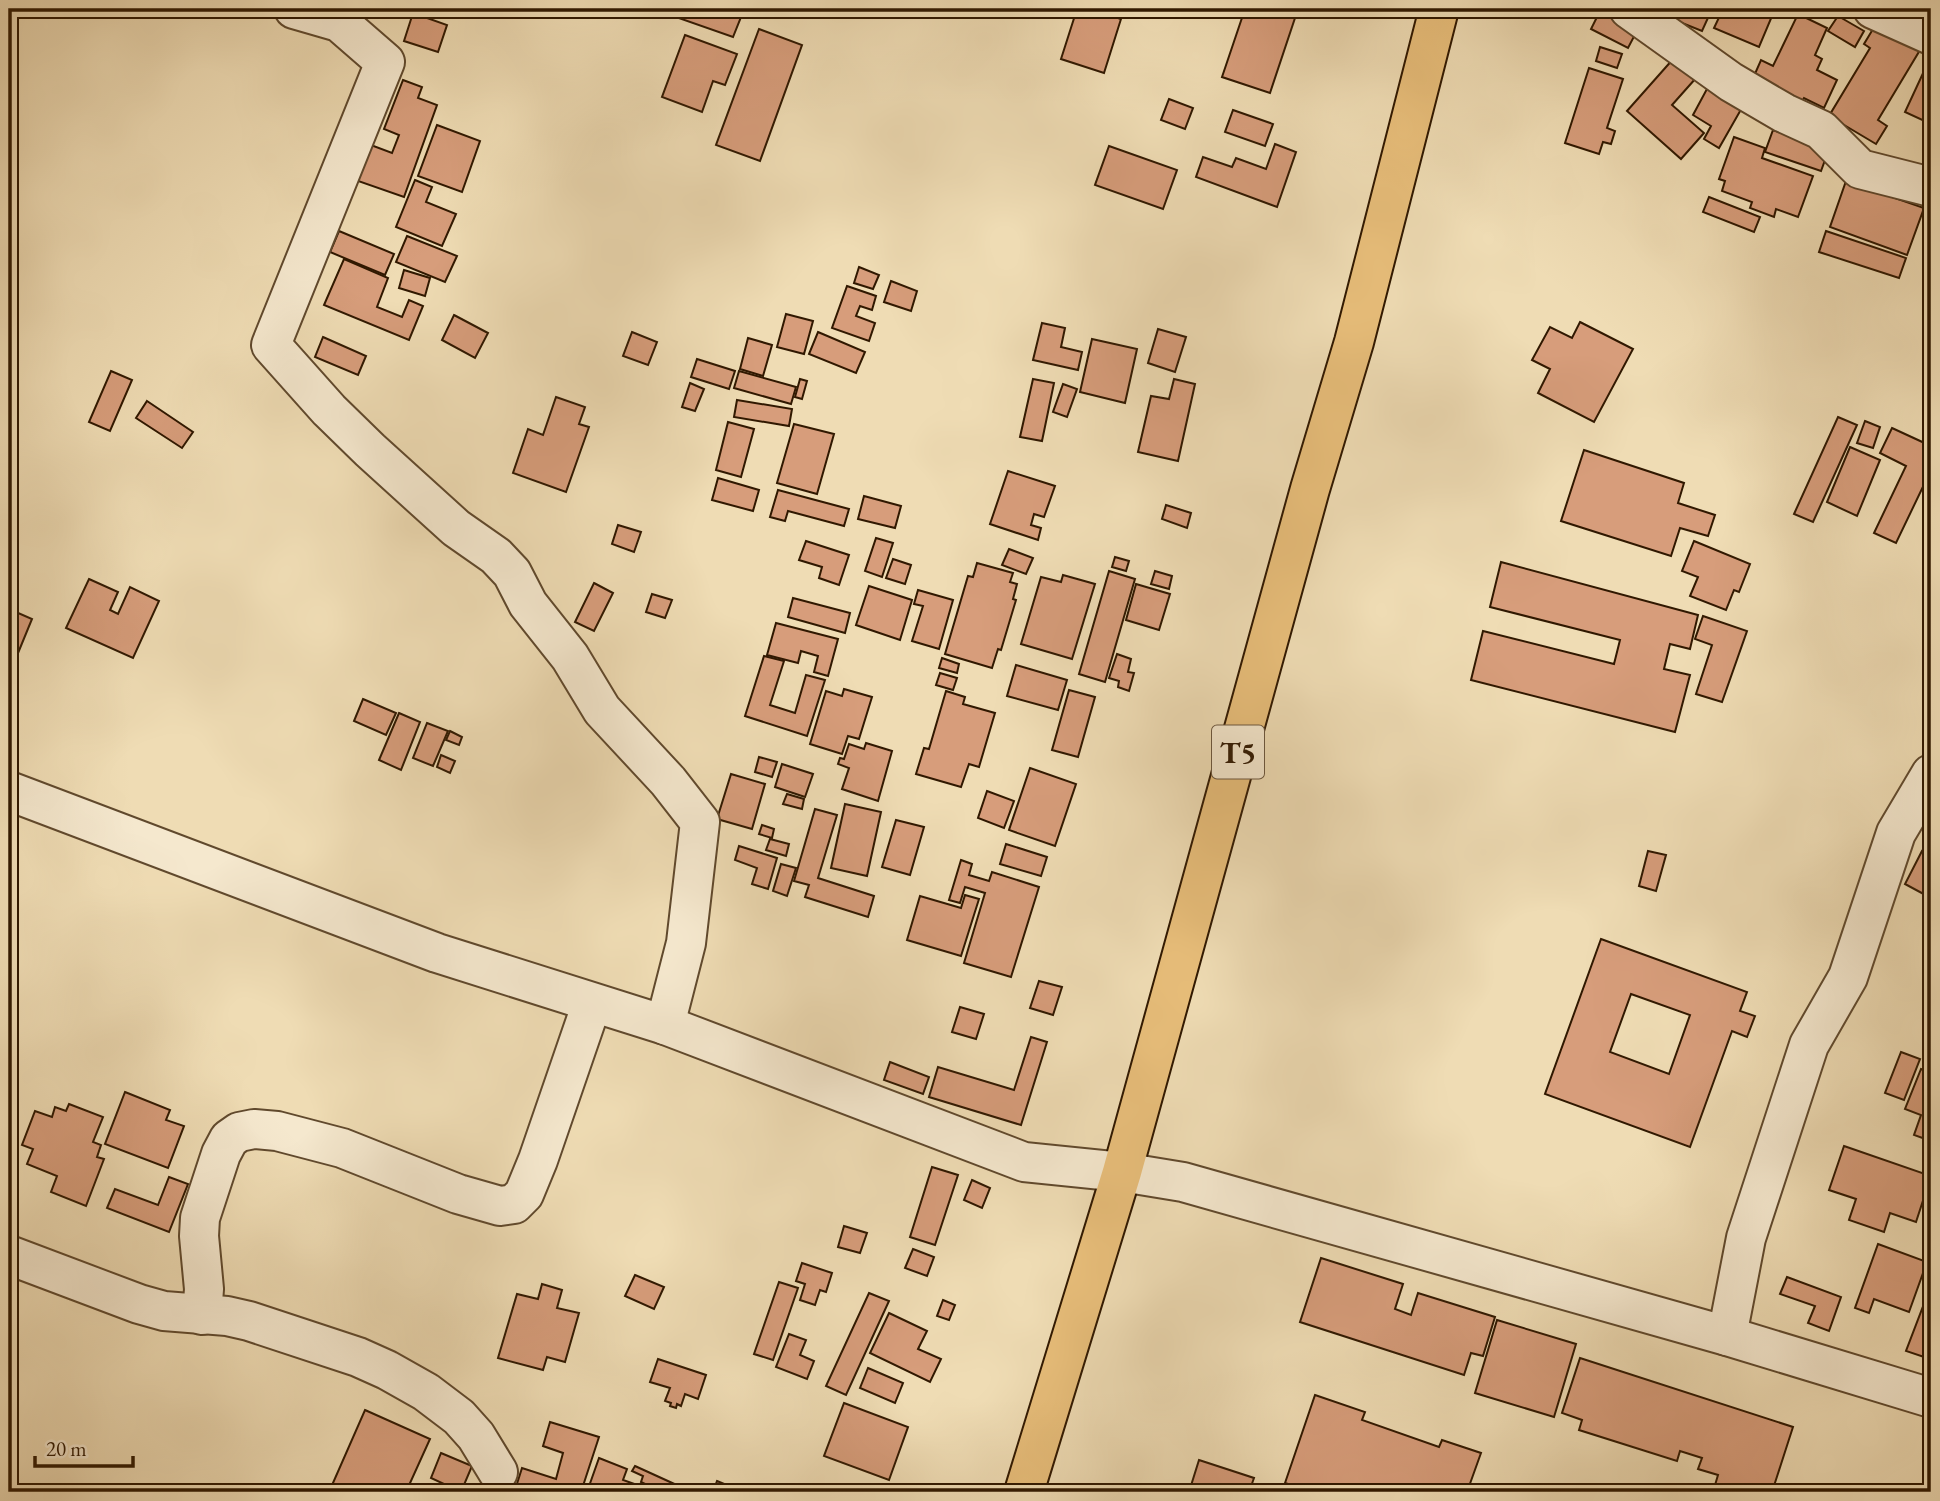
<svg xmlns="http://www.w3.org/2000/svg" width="1940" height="1501" viewBox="0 0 1940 1501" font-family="'EB Garamond',serif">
  <rect width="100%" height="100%" fill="#efdcb4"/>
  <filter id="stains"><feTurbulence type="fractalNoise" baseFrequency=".00286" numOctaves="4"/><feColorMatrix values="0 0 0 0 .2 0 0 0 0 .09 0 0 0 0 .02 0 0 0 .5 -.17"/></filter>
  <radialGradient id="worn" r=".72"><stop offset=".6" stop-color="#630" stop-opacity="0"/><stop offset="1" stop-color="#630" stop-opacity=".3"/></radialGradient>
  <g fill="#d79d7b" stroke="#301800" stroke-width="2" fill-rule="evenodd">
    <path d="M673,9H718L741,17L733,37L670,15Z"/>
    <path d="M1077,9H1091L1121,19L1104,73L1061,59Z"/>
    <path d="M1245,9H1298L1270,93L1222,77Z"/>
    <path d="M1601,9H1608L1640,25L1628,48L1591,29Z"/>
    <path d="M1647,9H1712L1702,31Z"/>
    <path d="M1723,9H1775L1759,47L1714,28Z"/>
    <path d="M413,13L447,25L438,52L404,41Z"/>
    <path d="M1798,14L1827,28L1815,55L1822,59L1817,70L1837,80L1824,108L1804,98L1799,108L1750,85L1761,60L1773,66Z"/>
    <path d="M1838,16L1864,31L1855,47L1828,31Z"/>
    <path d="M1876,24L1920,50L1878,120L1887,126L1876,144L1829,116L1870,48L1864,44Z"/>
    <path d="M759,29L802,45L760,161L716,145Z"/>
    <path d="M685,35L737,54L725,85L713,81L702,112L662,97Z"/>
    <path d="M1600,47L1622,54L1617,68L1596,61Z"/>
    <path d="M1931,56V124L1905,112Z"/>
    <path d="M1674,58L1696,78L1672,105L1704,133L1681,159L1627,111Z"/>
    <path d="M1589,68L1623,79L1607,128L1615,131L1611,144L1603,142L1599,154L1565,143Z"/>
    <path d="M403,80L422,87L418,98L437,105L404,197L358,181L371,145L392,153L399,135L384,129Z"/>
    <path d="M1708,87L1743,106L1719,148L1704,139L1711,126L1693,115Z"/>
    <path d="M1169,99L1193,108L1185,129L1161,120Z"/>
    <path d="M1233,110L1273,124L1265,146L1225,132Z"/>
    <path d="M437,125L480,141L462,192L418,176Z"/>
    <path d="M1773,130L1829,149L1821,171L1765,152Z"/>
    <path d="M1734,137L1765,148L1762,158L1813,176L1798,217L1776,209L1774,217L1750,208L1752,202L1722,191L1725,181L1719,179Z"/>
    <path d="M1275,144L1296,152L1277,207L1196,177L1203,157L1232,167L1236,158L1266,169Z"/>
    <path d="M1109,146L1177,170L1163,209L1095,185Z"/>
    <path d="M415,180L432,187L426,202L456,214L442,246L396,227Z"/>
    <path d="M1846,181L1924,208L1907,255L1830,227Z"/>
    <path d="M1709,197L1760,217L1754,232L1703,212Z"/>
    <path d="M339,231L394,254L385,275L330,252Z"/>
    <path d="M1826,231L1906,258L1899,278L1819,252Z"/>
    <path d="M407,236L457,256L445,282L396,262Z"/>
    <path d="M344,259L388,278L377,307L402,317L409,300L423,306L409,340L324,305Z"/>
    <path d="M859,267L879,275L873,289L854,283Z"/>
    <path d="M404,270L430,278L425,296L399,288Z"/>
    <path d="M891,281L917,291L911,311L884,302Z"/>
    <path d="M847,286L876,296L872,310L860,306L856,316L875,323L869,341L832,328Z"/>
    <path d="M786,314L813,321L804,354L777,347Z"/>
    <path d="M454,315L488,333L475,358L442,340Z"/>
    <path d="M1580,322L1633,349L1594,422L1538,393L1550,369L1532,360L1550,327L1572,338Z"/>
    <path d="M1042,323L1065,328L1061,347L1082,352L1078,370L1033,360Z"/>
    <path d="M1158,329L1186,337L1175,372L1148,363Z"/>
    <path d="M632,332L657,342L648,365L623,356Z"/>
    <path d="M818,332L865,352L856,373L809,354Z"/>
    <path d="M323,337L366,356L358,375L315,357Z"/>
    <path d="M748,338L772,345L763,376L740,369Z"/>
    <path d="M1092,339L1137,349L1125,403L1080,392Z"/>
    <path d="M697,359L735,371L729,389L691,377Z"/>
    <path d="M111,371L132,380L110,431L89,422Z"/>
    <path d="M739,371L796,387L791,404L734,388Z"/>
    <path d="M800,379L807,381L802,399L795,397Z"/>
    <path d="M1033,379L1054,383L1042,441L1020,437Z"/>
    <path d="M1174,379L1195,384L1178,461L1138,452L1151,396L1169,399Z"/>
    <path d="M690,383L704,389L695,411L682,407Z"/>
    <path d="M1063,384L1077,389L1067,417L1053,412Z"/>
    <path d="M556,397L585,407L579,424L589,427L566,492L513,473L528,429L543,435Z"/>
    <path d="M737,400L792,409L789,426L734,417Z"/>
    <path d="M147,401L193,432L182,448L136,418Z"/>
    <path d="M1838,417L1857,425L1813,522L1794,514Z"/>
    <path d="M1865,421L1880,427L1873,448L1857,443Z"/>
    <path d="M728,422L754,429L741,477L716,470Z"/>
    <path d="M794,424L834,434L817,494L777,483Z"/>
    <path d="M1892,428L1931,446V470L1896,543L1874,533L1906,466L1880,453Z"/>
    <path d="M1850,447L1880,460L1857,516L1827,502Z"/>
    <path d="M1584,450L1684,483L1678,503L1715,515L1708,536L1680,528L1671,556L1561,521Z"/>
    <path d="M1008,471L1055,486L1044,517L1034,514L1031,525L1041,528L1038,540L990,524Z"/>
    <path d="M718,478L759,490L753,511L712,500Z"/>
    <path d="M778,490L849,509L844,526L788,511L785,521L770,517Z"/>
    <path d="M864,496L901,506L895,528L858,519Z"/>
    <path d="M1166,505L1191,513L1187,528L1162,519Z"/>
    <path d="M618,525L641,532L634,552L612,544Z"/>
    <path d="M876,538L893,543L882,577L865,571Z"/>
    <path d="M806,541L849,555L839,585L819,578L822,567L799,560Z"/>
    <path d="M1694,541L1750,564L1739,592L1734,590L1726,610L1690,596L1698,577L1682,571Z"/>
    <path d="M1009,549L1033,558L1026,574L1002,565Z"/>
    <path d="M1115,557L1129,561L1126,571L1112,567Z"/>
    <path d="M893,559L911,565L905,584L886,578Z"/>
    <path d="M1501,562L1698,615L1690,649L1670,644L1664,669L1690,675L1675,732L1471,680L1483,631L1614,664L1620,640L1490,607Z"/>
    <path d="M977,563L1013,573L1010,582L1017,584L1013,599L1016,600L1001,650L998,649L992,668L945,654L968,576L973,577Z"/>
    <path d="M1109,571L1135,579L1105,682L1079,674Z"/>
    <path d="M1155,571L1172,576L1169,589L1151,584Z"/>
    <path d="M1063,575L1095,584L1072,659L1021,644L1041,577L1061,582Z"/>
    <path d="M89,579L118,592L110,610L118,614L130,587L159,601L133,658L66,628Z"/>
    <path d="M594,583L613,593L594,631L575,622Z"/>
    <path d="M1136,584L1170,594L1159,630L1126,620Z"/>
    <path d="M869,586L912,600L900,640L856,625Z"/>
    <path d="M918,590L953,600L939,649L912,641L923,606L914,604Z"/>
    <path d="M652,594L672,600L665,618L646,612Z"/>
    <path d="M793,598L850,613L845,633L788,617Z"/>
    <path d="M9,609L32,619L9,675Z"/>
    <path d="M1703,616L1747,631L1722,702L1696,694L1712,645L1695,639Z"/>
    <path d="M776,623L838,639L828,676L814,672L818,656L801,651L798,663L767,655Z"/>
    <path d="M1117,654L1131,659L1128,672L1134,673L1129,691L1118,687L1119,681L1109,678Z"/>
    <path d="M764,656L784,661L770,705L795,713L806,675L825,680L807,736L745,716Z"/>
    <path d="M942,658L959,664L957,673L939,668Z"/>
    <path d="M1016,665L1067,680L1058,710L1007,696Z"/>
    <path d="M940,673L957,678L953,690L936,685Z"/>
    <path d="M844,689L872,697L859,739L848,736L842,754L810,744L826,691L842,696Z"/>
    <path d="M1069,690L1095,697L1078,757L1052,750Z"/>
    <path d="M946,691L965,697L963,704L995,713L979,767L969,764L961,787L916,774L924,748L929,749Z"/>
    <path d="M363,699L396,713L386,735L354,721Z"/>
    <path d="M399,713L420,722L401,770L379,760Z"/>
    <path d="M427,723L448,731L433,766L413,758Z"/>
    <path d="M450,731L462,737L459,745L446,740Z"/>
    <path d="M866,743L892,751L878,801L842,789L849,768L838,764L840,758L844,759L849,744L864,749Z"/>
    <path d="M441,755L455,761L450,773L437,767Z"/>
    <path d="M759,757L777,762L772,777L755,772Z"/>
    <path d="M782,764L813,774L805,797L775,787Z"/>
    <path d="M1030,768L1076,784L1055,846L1009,830Z"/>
    <path d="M731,774L765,784L752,829L717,819Z"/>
    <path d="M987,791L1014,801L1004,828L978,818Z"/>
    <path d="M787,794L804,799L802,809L783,804Z"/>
    <path d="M845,804L881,812L867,876L831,868Z"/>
    <path d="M815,809L837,815L818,878L874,896L868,917L805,897L809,885L794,881Z"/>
    <path d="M896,820L924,827L910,875L882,867Z"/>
    <path d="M762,825L774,829L772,838L759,834Z"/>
    <path d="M770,839L789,844L786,856L766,850Z"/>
    <path d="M1006,844L1047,857L1041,876L1000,864Z"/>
    <path d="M739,846L777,858L768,889L752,884L757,868L735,860Z"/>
    <path d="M1648,851L1666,855L1656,891L1639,886Z"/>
    <path d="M1922,851L1931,856V898L1905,884Z"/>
    <path d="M961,860L972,864L969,875L989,881L992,872L1039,887L1011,977L964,963L985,893L965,887L960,903L949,900Z"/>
    <path d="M781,864L796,868L787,896L773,891Z"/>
    <path d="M965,895L979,899L961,956L907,940L920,896L961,908Z"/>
    <path d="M1601,939L1747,992L1740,1011L1755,1016L1747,1037L1732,1031L1690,1147L1545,1094ZM1631,994L1690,1015L1669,1074L1610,1052Z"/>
    <path d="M1039,981L1062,987L1053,1015L1030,1008Z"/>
    <path d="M960,1007L984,1014L976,1039L952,1032Z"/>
    <path d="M1031,1037L1047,1042L1021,1125L929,1097L938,1067L1014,1090Z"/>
    <path d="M1901,1052L1920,1059L1904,1100L1885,1093Z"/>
    <path d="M890,1062L929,1077L923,1094L884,1080Z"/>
    <path d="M1921,1069L1931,1073V1141L1914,1135L1921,1115L1905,1109Z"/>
    <path d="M125,1092L170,1110L166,1120L184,1126L168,1168L105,1144Z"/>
    <path d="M69,1104L103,1117L93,1142L101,1145L97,1157L104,1159L86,1206L51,1192L57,1176L27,1164L33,1149L22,1145L35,1111L52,1117L55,1107L66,1111Z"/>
    <path d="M1844,1146L1931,1176L1916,1222L1890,1213L1884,1232L1849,1220L1856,1199L1829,1190Z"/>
    <path d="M932,1167L958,1175L935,1245L910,1237Z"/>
    <path d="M169,1177L188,1184L169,1232L107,1208L115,1189L158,1205Z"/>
    <path d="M972,1180L990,1188L982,1208L964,1200Z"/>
    <path d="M844,1226L867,1233L860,1253L838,1247Z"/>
    <path d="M1878,1244L1927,1262L1909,1312L1874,1299L1869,1313L1855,1308Z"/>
    <path d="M913,1249L934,1257L927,1276L905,1268Z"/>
    <path d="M1321,1258L1403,1284L1395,1309L1411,1315L1418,1293L1495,1317L1483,1356L1471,1353L1464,1375L1300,1322Z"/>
    <path d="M802,1263L832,1273L826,1292L820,1290L815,1305L800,1300L805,1284L796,1281Z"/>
    <path d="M635,1275L664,1287L654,1309L625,1296Z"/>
    <path d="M1787,1277L1841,1297L1829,1331L1808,1323L1815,1306L1780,1294Z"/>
    <path d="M779,1282L798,1288L773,1360L754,1354Z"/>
    <path d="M542,1284L562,1290L557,1308L579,1313L565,1362L547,1357L543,1370L498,1358L517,1294L538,1299Z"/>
    <path d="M869,1293L889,1301L846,1395L826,1386Z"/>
    <path d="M1927,1296L1931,1297V1346L1927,1358L1906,1351Z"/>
    <path d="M943,1300L955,1305L949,1320L937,1316Z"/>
    <path d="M889,1313L927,1331L918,1349L941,1359L930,1382L870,1353Z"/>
    <path d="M1497,1320L1576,1344L1554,1417L1475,1393Z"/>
    <path d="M789,1334L806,1340L800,1355L814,1361L807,1379L776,1367Z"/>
    <path d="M1580,1358L1793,1427L1772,1492H1713L1718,1475L1698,1469L1702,1458L1680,1451L1677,1461L1579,1430L1582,1420L1562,1413Z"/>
    <path d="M658,1359L706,1375L698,1399L685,1394L681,1406L677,1404L676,1408L670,1406L671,1403L665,1401L670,1388L650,1382Z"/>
    <path d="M868,1368L903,1383L895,1403L860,1388Z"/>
    <path d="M1315,1395L1365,1412L1362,1420L1439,1447L1442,1440L1481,1453L1467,1492H1343L1332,1488L1330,1492H1312L1285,1483Z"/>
    <path d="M844,1403L908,1427L889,1480L824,1456Z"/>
    <path d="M365,1410L430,1439L406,1492H329Z"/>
    <path d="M550,1422L599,1437L581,1492H521L515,1490L522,1468L556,1479L563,1453L543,1446Z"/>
    <path d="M441,1453L472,1466L461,1492L431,1478Z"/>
    <path d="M599,1458L627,1469L623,1480L637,1485L635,1492H587Z"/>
    <path d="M1199,1460L1254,1478L1249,1492H1189Z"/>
    <path d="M635,1466L692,1492H646L649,1486L641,1482L643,1476L632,1471Z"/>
    <path d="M717,1481L734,1488L732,1492H713Z"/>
  </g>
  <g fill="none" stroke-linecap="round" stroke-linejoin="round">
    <defs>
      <g id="street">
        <path d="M294,9L339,22L385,62L271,345L329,410L370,450L456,528L496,556L512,573L528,604L570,657L602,710L668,781L700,822L686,943L665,1025"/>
        <path d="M1629,9L1731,82L1784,113L1821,130L1860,169L1931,187"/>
        <path d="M1873,9L1931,35"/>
        <path d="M9,791L437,953L665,1025L1024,1162L1122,1172L1183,1182L1727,1336L1931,1398"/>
        <path d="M9,1255L139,1304L164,1311L227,1316L249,1321L358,1357L387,1370L426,1392L459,1417L476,1436L498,1472"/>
        <path d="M202,1315L204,1289L199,1236L200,1218L221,1154L229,1139L239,1132L254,1129L277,1131L342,1148L458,1194L500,1206L514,1204L524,1194L538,1160L592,1003"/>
        <path d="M1727,1336L1746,1238L1809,1045L1848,977L1896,833L1931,774"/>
      </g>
      <path id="highway" d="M1024,1492L1122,1172L1310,489L1354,342L1439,9"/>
    </defs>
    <use href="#street" stroke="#60492d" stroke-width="42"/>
    <use href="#highway" stroke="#301800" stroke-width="42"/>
    <use href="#street" stroke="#f5e8ce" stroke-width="38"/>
    <use href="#highway" stroke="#e8be7a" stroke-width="38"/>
  </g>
  <g text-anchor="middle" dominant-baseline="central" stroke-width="7" stroke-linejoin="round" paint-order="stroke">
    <rect fill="#f5e8ce" stroke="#6b563e" stroke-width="2" x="1212" y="725.5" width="52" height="53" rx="5"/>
    <g font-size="30" font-weight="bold" fill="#301800">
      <text x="1238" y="752">T5</text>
    </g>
  </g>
  <rect width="1940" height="1501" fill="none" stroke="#efdcb4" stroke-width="35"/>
  <rect x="10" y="10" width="1919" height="1480" fill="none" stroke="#301800" stroke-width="3.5"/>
  <rect x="18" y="18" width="1905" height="1466" fill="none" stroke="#301800" stroke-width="2"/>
  <path d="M35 1456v10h98v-10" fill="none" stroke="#301800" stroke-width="3.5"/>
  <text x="46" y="1456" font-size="21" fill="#301800" stroke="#f5e8ce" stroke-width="5" paint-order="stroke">20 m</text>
  <rect width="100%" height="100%" filter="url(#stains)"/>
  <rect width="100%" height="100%" fill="url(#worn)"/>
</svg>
